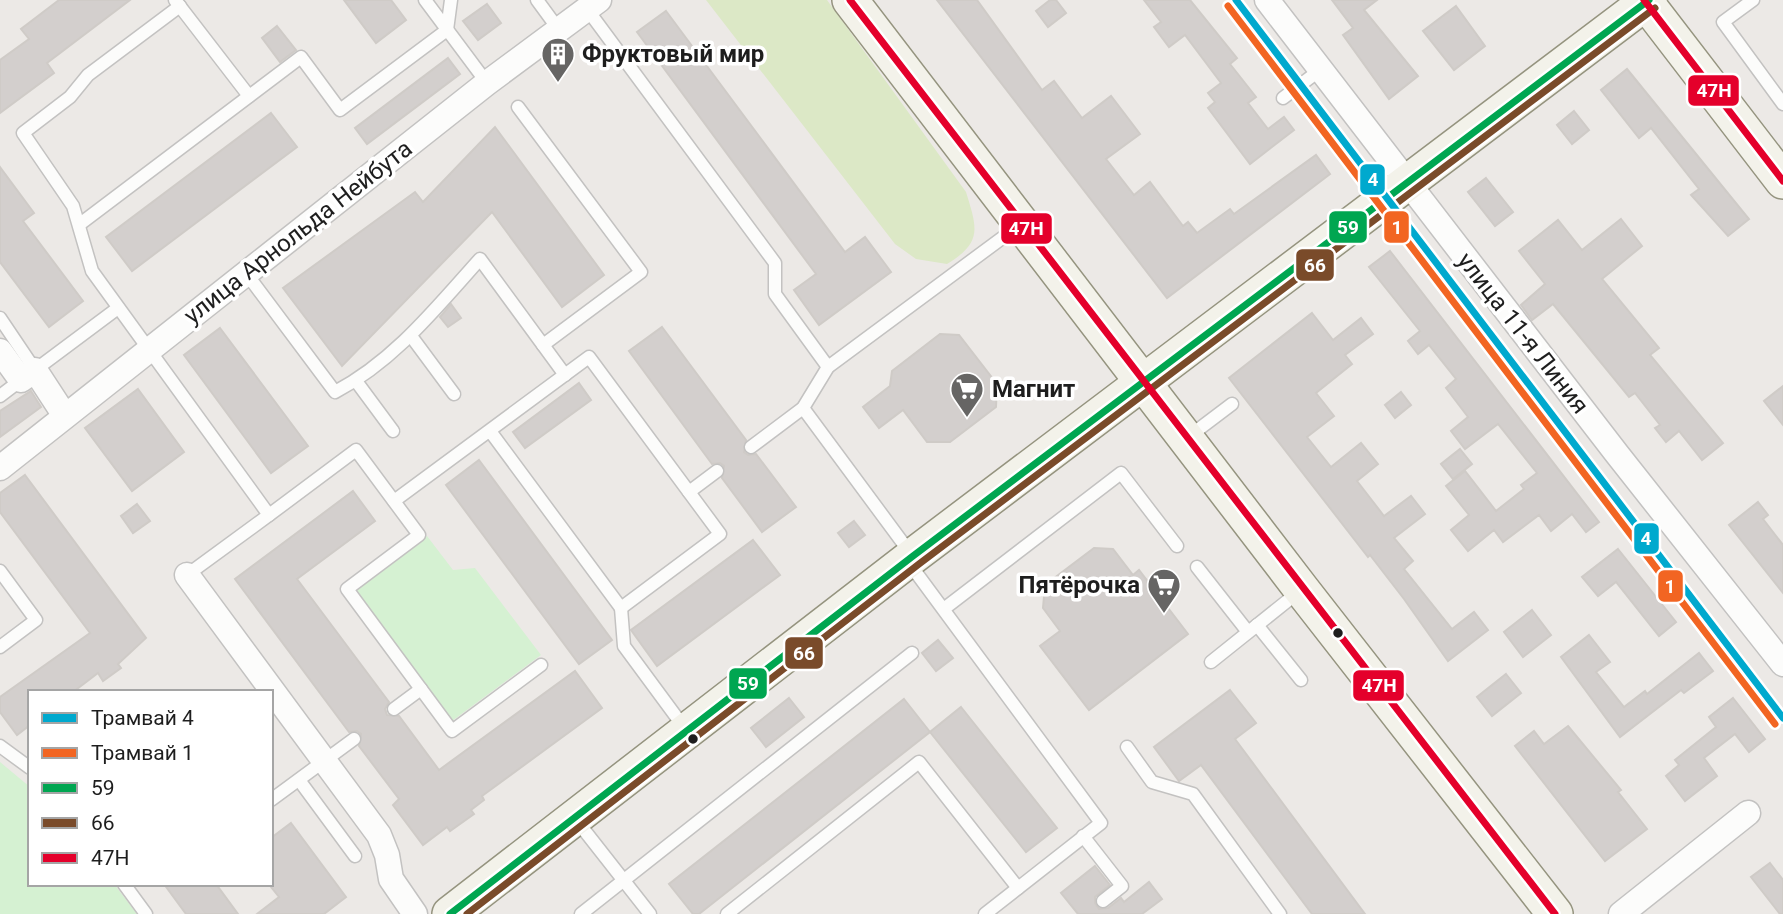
<svg xmlns="http://www.w3.org/2000/svg" width="1783" height="914" viewBox="0 0 1783 914" font-family="Roboto,sans-serif">
  <rect width="100%" height="100%" fill="#ece9e6"/>
  <path fill="#dce8c6" d="M706,0H827L966,192C977,228 983,242 947,264L916,259L895,244Z"/>
  <g fill="#d5f1d2">
    <path d="M427,536L453,570L475,568L541,655L452,721L354,591Z"/>
    <path d="M0,762L30,787V884H114L137,914H0Z"/>
  </g>
  <g fill="#d3cfcd" stroke="#cfcbc7" stroke-width="2">
    <path d="M59,0H130L47,63L54,73L0,113V60L29,39L21,29Z"/>
    <path d="M344,0H391L406,20L376,43Z"/>
    <path d="M937,0H977L1042,90L1054,81L1082,118L1111,96L1140,134L1106,159L1134,195L1150,182L1183,226L1188,222L1197,233L1230,209L1234,214L1316,155L1330,174L1167,298Z"/>
    <path d="M1050,0H1056L1066,13L1048,27L1036,11Z"/>
    <path d="M1144,0H1190L1237,58L1230,64L1256,97L1248,103L1268,129L1284,117L1294,130L1250,164L1208,108L1215,102L1208,93L1221,83L1185,35L1169,47L1154,27L1161,22Z"/>
    <path d="M1332,0H1377L1364,10L1418,76L1389,99L1343,35L1353,28Z"/>
    <path d="M487,4L501,23L478,40L463,21Z"/>
    <path d="M1456,6L1485,46L1454,70L1423,31Z"/>
    <path d="M666,11L845,252L865,237L891,272L819,325L794,290L816,274L637,32Z"/>
    <path d="M277,26L296,50L280,62L262,38Z"/>
    <path d="M448,58L460,74L367,144L355,128Z"/>
    <path d="M1627,69L1749,219L1728,236L1691,195L1699,189L1651,128L1639,138L1601,90Z"/>
    <path d="M1574,111L1589,130L1572,144L1557,125Z"/>
    <path d="M271,113L297,147L132,271L106,237Z"/>
    <path d="M495,127L604,275L562,307L492,212L342,366L283,288L415,192L423,202Z"/>
    <path d="M0,167L34,213L23,221L83,301L49,327L0,262Z"/>
    <path d="M1486,178L1513,212L1495,226L1468,192Z"/>
    <path d="M1621,219L1642,246L1602,279L1659,348L1650,355L1723,443L1702,460L1679,431L1666,442L1655,428L1660,425L1635,393L1629,397L1553,304L1532,320L1521,305L1545,284L1519,251L1558,220L1582,250Z"/>
    <path d="M1390,251L1599,522L1586,532L1572,514L1551,531L1539,515L1503,542L1494,530L1468,551L1451,530L1469,515L1446,486L1465,471L1496,511L1524,489L1521,485L1537,473L1498,424L1465,449L1451,431L1468,417L1446,388L1456,379L1429,345L1418,354L1408,341L1420,331L1369,267Z"/>
    <path d="M451,304L461,318L448,327L440,317Z"/>
    <path d="M1312,313L1333,340L1361,318L1373,334L1345,355L1352,364L1316,393L1334,416L1307,437L1331,467L1361,443L1378,464L1357,481L1384,516L1411,496L1425,514L1394,538L1413,561L1404,569L1452,629L1474,612L1488,630L1448,661L1404,599L1370,555L1368,557L1229,378Z"/>
    <path d="M662,327L746,440L744,452L748,455L756,454L796,507L762,532L722,478L724,466L720,463L712,464L629,351Z"/>
    <path d="M220,328L308,446L271,473L184,355Z"/>
    <path d="M940,334L959,335L997,384L996,407L950,442H927L903,410L879,428L863,407L890,386L892,371Z"/>
    <path d="M579,383L591,400L525,448L513,432Z"/>
    <path d="M1783,386V425L1764,401Z"/>
    <path d="M138,389L184,452L132,491L85,428Z"/>
    <path d="M31,391L41,407L0,437V411Z"/>
    <path d="M1401,392L1411,405L1395,418L1385,405Z"/>
    <path d="M1460,449L1472,464L1453,479L1441,464Z"/>
    <path d="M479,460L612,640L579,664L446,485Z"/>
    <path d="M25,475L146,638L118,664L121,668L103,681L98,673L73,692H30V725L17,735L0,712V697L90,633L0,512V493Z"/>
    <path d="M353,491L375,521L297,579L389,702L385,709L387,715L399,716L439,770L575,671L602,708L482,796L484,800L471,810L474,814L450,831L447,827L423,845L393,805L399,799L359,746L361,734L357,731L349,732L235,579Z"/>
    <path d="M1758,502L1768,515L1763,519L1783,545V593L1729,525Z"/>
    <path d="M137,504L150,521L133,533L121,516Z"/>
    <path d="M854,521L865,535L849,547L838,533Z"/>
    <path d="M753,540L780,575L657,666L631,630Z"/>
    <path d="M1094,548L1113,549L1133,575L1139,570L1188,634L1089,710L1040,646L1060,631L1043,608L1045,585Z"/>
    <path d="M1618,549L1676,622L1659,636L1616,582L1598,596L1582,577Z"/>
    <path d="M1532,610L1551,635L1523,657L1504,632Z"/>
    <path d="M1589,635L1610,662L1596,672L1624,707L1645,691L1647,694L1699,653L1713,671L1684,693L1681,690L1620,737L1561,657Z"/>
    <path d="M938,640L953,658L936,671L922,653Z"/>
    <path d="M1506,674L1521,693L1492,716L1477,697Z"/>
    <path d="M1230,690L1256,723L1235,739L1365,914H1312L1201,765L1179,781L1154,747Z"/>
    <path d="M789,698L804,717L766,747L751,728Z"/>
    <path d="M1733,698L1765,739L1749,752L1735,734L1704,758L1717,776L1685,801L1666,776L1679,765L1675,760L1716,727L1709,717Z"/>
    <path d="M904,699L930,732L699,914H693L669,884Z"/>
    <path d="M961,707L1057,828L1026,852L930,732Z"/>
    <path d="M1568,726L1621,790L1618,792L1647,829L1605,861L1515,746L1534,731L1544,744Z"/>
    <path d="M291,823L346,897L324,914H257L279,897L271,887V838Z"/>
    <path d="M1770,863L1783,880V914H1780L1751,877Z"/>
    <path d="M1095,866L1110,885L1095,897V903L1099,909L1108,908L1121,898L1124,902L1149,882L1162,899L1142,914H1078L1061,893Z"/>
    <path d="M164,884H216L238,914H186Z"/>
  </g>
  <g fill="none" stroke-linecap="round" stroke-linejoin="round">
    <defs>
      <g id="lane">
        <path d="M175,0L249,96"/>
        <path d="M425,0L487,83"/>
        <path d="M537,0L559,30"/>
        <path d="M1753,0L1723,22L1783,104"/>
        <path d="M180,6L88,75L70,97L23,133L73,206L92,271L269,515L187,575"/>
        <path d="M587,9L775,263V294L828,367"/>
        <path d="M1283,98L1320,70"/>
        <path d="M518,107L641,272L543,345"/>
        <path d="M80,224L301,57L340,110L447,30L451,0"/>
        <path d="M246,273L335,392C394,361 436,308 480,259L565,375"/>
        <path d="M0,318L35,370L118,308"/>
        <path d="M411,336L454,394"/>
        <path d="M356,381L393,431"/>
        <path d="M0,396L21,380"/>
        <path d="M803,408L911,554"/>
        <path d="M1187,438L1232,404"/>
        <path d="M751,447L803,408L828,367L1021,224"/>
        <path d="M689,492L717,471"/>
        <path d="M394,501L589,357L720,534L621,608L490,431"/>
        <path d="M269,515L356,450L419,535L347,589L452,731L541,665"/>
        <path d="M909,563L1101,823L985,914"/>
        <path d="M1197,567L1248,632"/>
        <path d="M0,571L36,620L0,647"/>
        <path d="M621,608L624,646L686,730"/>
        <path d="M945,608L1121,473L1177,546"/>
        <path d="M1257,625L1301,680"/>
        <path d="M1211,662L1301,590"/>
        <path d="M394,709L421,689"/>
        <path d="M0,746L30,768"/>
        <path d="M1127,747L1152,782L1193,794L1280,914"/>
        <path d="M299,780L355,856"/>
        <path d="M271,800L354,739"/>
        <path d="M577,821L650,914"/>
        <path d="M1083,836L1122,886L1103,901"/>
        <path d="M124,884L146,914"/>
        <path d="M581,914L912,653"/>
        <path d="M727,914L919,762L1018,888"/>
      </g>
      <g id="street">
        <path d="M1267,0L1617,454L1783,664"/>
        <path d="M0,351L21,380L35,370L65,416"/>
        <path d="M0,468L487,83L599,0"/>
        <path d="M187,575L379,835L387,855L391,879L415,914"/>
        <path d="M1621,914L1748,813"/>
      </g>
      <g id="secondary">
        <path d="M850,0L1302,590L1555,914"/>
        <path d="M1644,0L1783,181"/>
        <path d="M450,914L913,556L1649,0"/>
      </g>
    </defs>
    <use href="#lane" stroke="#c3c2c1" stroke-width="15"/>
    <use href="#street" stroke="#c3c2c1" stroke-width="27"/>
    <use href="#secondary" stroke="#95947f" stroke-width="38"/>
    <use href="#lane" stroke="#fcfcfb" stroke-width="12"/>
    <use href="#street" stroke="#fcfcfb" stroke-width="24"/>
    <use href="#secondary" stroke="#f3f2ea" stroke-width="35"/>
    <defs>
      <path id="bus-1" d="M450,914L913,556L1649,0"/>
      <path id="bus-2" d="M467,914L919,564L1655,8"/>
      <g id="bus-3">
        <path d="M850,0L1555,914"/>
        <path d="M1644,0L1783,181"/>
      </g>
    </defs>
    <use href="#bus-1" stroke="#fff" stroke-width="12"/>
    <use href="#bus-2" stroke="#fff" stroke-width="12"/>
    <use href="#bus-3" stroke="#fff" stroke-width="12"/>
    <use href="#bus-1" stroke="#00a651" stroke-width="7"/>
    <use href="#bus-2" stroke="#7a4b2a" stroke-width="7"/>
    <use href="#bus-3" stroke="#e4002b" stroke-width="7"/>
    <defs>
      <path id="tram-1" d="M1236,0L1783,718"/>
      <path id="tram-2" d="M1228,6L1775,724"/>
    </defs>
    <use href="#tram-1" stroke="#fff" stroke-width="12"/>
    <use href="#tram-2" stroke="#fff" stroke-width="12"/>
    <use href="#tram-1" stroke="#00a9ce" stroke-width="7"/>
    <use href="#tram-2" stroke="#f26522" stroke-width="7"/>
  </g>
  <defs>
    <symbol id="building-pin" viewBox="-11 -11 22 30"><path d="M0 17L-7.5 6A9.5 9.5 0 1 1 7.5 6Z" fill="#666564" stroke="#fff"/><path d="M-4-6H4V6H1V3H-1V6H-4ZM-2.5-4.3h1.7v1.8h-1.7ZM.8-4.3h1.7v1.8H.8ZM-2.5-1h1.7V.8h-1.7ZM.8-1h1.7V.8H.8Z" fill="#fff"/></symbol>
    <symbol id="supermarket-pin" viewBox="-11 -11 22 30"><path d="M0 17L-7.5 6A9.5 9.5 0 1 1 7.5 6Z" fill="#666564" stroke="#fff"/><path d="M-6-5.5h2.5l.6 2H6L4.5 2H-2.5L-4.4-4H-6ZM-1.5 3.2a1.3 1.3 0 1 0 .1 0ZM3 3.2a1.3 1.3 0 1 0 .1 0Z" fill="#fff"/></symbol>
  </defs>
  <g fill-rule="evenodd">
    <use href="#building-pin" x="539" y="35" width="38" height="52"/>
    <use href="#supermarket-pin" x="948" y="370" width="38" height="52"/>
    <use href="#supermarket-pin" x="1145" y="566" width="38" height="52"/>
  </g>
  <g fill="#1e1e1e" stroke="#fff" stroke-width="2.5">
    <circle cx="1338" cy="633" r="6"/>
    <circle cx="693" cy="739" r="6"/>
  </g>
  <g text-anchor="middle" dominant-baseline="central" stroke-width="7" stroke-linejoin="round" paint-order="stroke">
    <g font-size="24" font-weight="bold" fill="#1e1e1e" stroke="#fff" text-anchor="start">
      <text x="582" y="54">Фруктовый мир</text>
      <text x="992" y="389">Магнит</text>
      <text x="1140" y="585" text-anchor="end">Пятёрочка</text>
    </g>
    <g font-size="24" fill="#1e1e1e" stroke="#fff">
      <text transform="translate(298 232) rotate(-38)">улица Арнольда Нейбута</text>
      <text transform="translate(1523 333) rotate(52)">улица 11-я Линия</text>
    </g>
  </g>
  <g stroke="#fff" stroke-width="2.5">
    <rect x="1687" y="74" width="53" height="33" rx="7" fill="#e4002b"/>
    <rect x="1359" y="163" width="27" height="33" rx="7" fill="#00a9ce"/>
    <rect x="1328" y="210" width="40" height="34" rx="7" fill="#00a651"/>
    <rect x="1383" y="210" width="27" height="34" rx="7" fill="#f26522"/>
    <rect x="1000" y="212" width="53" height="33" rx="7" fill="#e4002b"/>
    <rect x="1295" y="248" width="40" height="34" rx="7" fill="#7a4b2a"/>
    <rect x="1633" y="522" width="27" height="33" rx="7" fill="#00a9ce"/>
    <rect x="1657" y="569" width="27" height="34" rx="7" fill="#f26522"/>
    <rect x="784" y="636" width="40" height="34" rx="7" fill="#7a4b2a"/>
    <rect x="728" y="667" width="40" height="33" rx="7" fill="#00a651"/>
    <rect x="1352" y="669" width="53" height="33" rx="7" fill="#e4002b"/>
  </g>
  <g font-size="19" text-anchor="middle" font-weight="bold" fill="#fff">
    <text x="1714" y="97">47Н</text>
    <text x="1373" y="186">4</text>
    <text x="1348" y="234">59</text>
    <text x="1397" y="234">1</text>
    <text x="1026" y="235">47Н</text>
    <text x="1315" y="272">66</text>
    <text x="1646" y="545">4</text>
    <text x="1670" y="593">1</text>
    <text x="804" y="660">66</text>
    <text x="748" y="690">59</text>
    <text x="1379" y="692">47Н</text>
  </g>
  <rect x="28" y="690" width="245" height="196" fill="#ffffff" stroke="#a5a5a5" stroke-width="2"/>
  <rect x="42" y="713" width="35" height="10" fill="#00a9ce" stroke="#a5a5a5" stroke-width="2"/>
  <text x="91" y="725" font-size="21" fill="#1e1e1e">Трамвай 4</text>
  <rect x="42" y="748" width="35" height="10" fill="#f26522" stroke="#a5a5a5" stroke-width="2"/>
  <text x="91" y="760" font-size="21" fill="#1e1e1e">Трамвай 1</text>
  <rect x="42" y="783" width="35" height="10" fill="#00a651" stroke="#a5a5a5" stroke-width="2"/>
  <text x="91" y="795" font-size="21" fill="#1e1e1e">59</text>
  <rect x="42" y="818" width="35" height="10" fill="#7a4b2a" stroke="#a5a5a5" stroke-width="2"/>
  <text x="91" y="830" font-size="21" fill="#1e1e1e">66</text>
  <rect x="42" y="853" width="35" height="10" fill="#e4002b" stroke="#a5a5a5" stroke-width="2"/>
  <text x="91" y="865" font-size="21" fill="#1e1e1e">47Н</text>
</svg>
